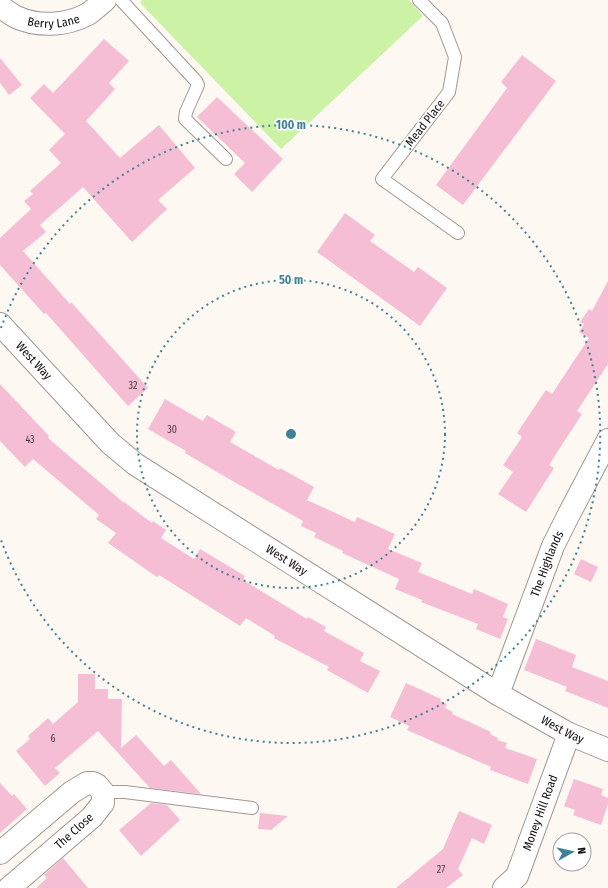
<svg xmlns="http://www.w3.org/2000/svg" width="608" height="888" viewBox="0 0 608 888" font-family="'Fira Sans Condensed',sans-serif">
  <rect width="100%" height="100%" fill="#fef8f3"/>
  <path fill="#ccf2a6" d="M142,0H409L423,16L281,149L140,3Z"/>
  <g fill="#f5bed5">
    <path d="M104,39L129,61L109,83L115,89L86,121L120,158L159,125L195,168L158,200L167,209L132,242L83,187L40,225L46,232L23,251L70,304L71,302L148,388L128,406L46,313L44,314L0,265V238L31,209L24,201L33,194L30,191L61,163L49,150L65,134L30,98L44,84L53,93Z"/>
    <path d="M522,55L556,81L463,205L436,185L507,88L501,82Z"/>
    <path d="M0,58L22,85L9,95L0,83Z"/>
    <path d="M217,97L283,159L252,192L234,174L245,163L197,117Z"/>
    <path d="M345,213L375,235L370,241L414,272L418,267L447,288L420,326L317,252Z"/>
    <path d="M608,281V364L577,411L582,414L549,465L554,468L526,512L498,494L513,472L503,465L522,437L517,433L546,390L552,394L589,338L579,332L584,324L580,322L589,309L592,311Z"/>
    <path d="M0,384L49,436L48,438L124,503V502L152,523L153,521L166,530L161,538L194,559L200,549L245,576L243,580L307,619L308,617L326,627L324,631L364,653L360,661L380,671L368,693L327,670L329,667L274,638L275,636L246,618L240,626L159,575L157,577L108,543L116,533L96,519L99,515L33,459L25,467L0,441Z"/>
    <path d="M165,399L203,421L207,415L236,432L230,442L279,470L280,468L314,487L307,500L355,522L357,517L395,534L388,549L422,563L418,572L472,594L474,589L508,604L503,617L508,619L500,639L476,629L478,624L421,602L422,600L395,589L399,579L342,553L343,551L314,537L316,533L301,526L303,521L222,475L185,453L186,451L148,429Z"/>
    <path d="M581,559L598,567L591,582L574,574Z"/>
    <path d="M536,639L576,655L572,667L608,681V708L565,691L567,687L524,670Z"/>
    <path d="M78,674H95V689H108V699H122L121,748L136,735L164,766L171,760L201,794L150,788L98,731L55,768L60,773L45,786L16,751L30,739L28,736L48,718L53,724L78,702Z"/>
    <path d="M406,683L441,699L440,701L447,704L445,708L453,712L452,714L491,732L490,734L498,738L497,740L507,743L505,748L537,759L528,784L490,770L491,767L407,730L409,726L390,717Z"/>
    <path d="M574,779L603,789L601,795L608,798V804L601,825L573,815L575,810L564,806Z"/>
    <path d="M0,783L12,796L14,794L27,809L0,833Z"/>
    <path d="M151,803L167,805L180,820L141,856L119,830Z"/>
    <path d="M459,811L492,825L484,844L472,838L458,869L463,875L446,888H396L443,849Z"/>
    <path d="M260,813L288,816L271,830L258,829Z"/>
    <path d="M63,858L88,888H36L47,878L44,875Z"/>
  </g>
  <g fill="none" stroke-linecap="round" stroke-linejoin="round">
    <defs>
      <g id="service">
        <path d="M121,0L196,81L198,85L186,112L185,119L226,159"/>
        <path d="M419,0L442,23L455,57L449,92L382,179L458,233"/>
        <path d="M103,792H125L252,808"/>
      </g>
      <g id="minor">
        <path id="s1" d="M0,6C5,10 10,14 16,17C38,27 66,26 88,14C94,10 99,5 105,0"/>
        <path id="s2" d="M0,324L110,443L135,464L498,694L569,734L608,750"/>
        <path id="s3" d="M498,694L553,546L568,516L608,440"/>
        <path d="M0,853L72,792L87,783H93L97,785L103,792V803L92,817L9,888"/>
        <path id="s4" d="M504,888L517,876L569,734"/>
      </g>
    </defs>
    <use href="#service" stroke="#9f9992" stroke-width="14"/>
    <use href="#minor" stroke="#9f9992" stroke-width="24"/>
    <use href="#service" stroke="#fff" stroke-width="12"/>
    <use href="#minor" stroke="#fff" stroke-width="22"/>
  </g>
  <g fill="none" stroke="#408293" stroke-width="2" stroke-dasharray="2 4">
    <circle cx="291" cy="434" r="154"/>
    <path d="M1 328A309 309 0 1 1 1 540"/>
  </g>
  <g text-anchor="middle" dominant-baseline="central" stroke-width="3.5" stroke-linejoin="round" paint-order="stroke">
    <g font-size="10" fill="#48393e">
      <text x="133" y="386">32</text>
      <text x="172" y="430">30</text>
      <text x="30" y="440">43</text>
      <text x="53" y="739">6</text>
      <text x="441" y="870">27</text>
    </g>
    <g font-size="12" fill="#0f0d0b" stroke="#fff">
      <text stroke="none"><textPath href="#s1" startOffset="58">Berry Lane</textPath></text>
      <text transform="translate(425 123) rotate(-52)">Mead Place</text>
      <text stroke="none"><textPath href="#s2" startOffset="50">West Way</textPath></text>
      <text stroke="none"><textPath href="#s2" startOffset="374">West Way</textPath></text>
      <text stroke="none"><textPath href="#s3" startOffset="139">The Highlands</textPath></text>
      <text stroke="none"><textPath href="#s2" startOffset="698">West Way</textPath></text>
      <text stroke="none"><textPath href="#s4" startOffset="85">Money Hill Road</textPath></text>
      <text transform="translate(74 831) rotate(-42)">The Close</text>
    </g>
  </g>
  <circle cx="291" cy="434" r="6" fill="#408293" stroke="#fff" stroke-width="2"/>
  <g font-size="12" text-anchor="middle" font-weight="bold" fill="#408293" stroke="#fff" stroke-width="3.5" stroke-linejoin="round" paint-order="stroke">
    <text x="291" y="129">100 m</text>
    <text x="291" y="284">50 m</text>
  </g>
  <g transform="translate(572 852) rotate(82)"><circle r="19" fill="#ffffff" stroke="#9f9e9d"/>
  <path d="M0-3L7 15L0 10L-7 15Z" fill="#408293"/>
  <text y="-6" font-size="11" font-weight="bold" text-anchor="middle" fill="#0f0d0b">N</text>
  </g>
</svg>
